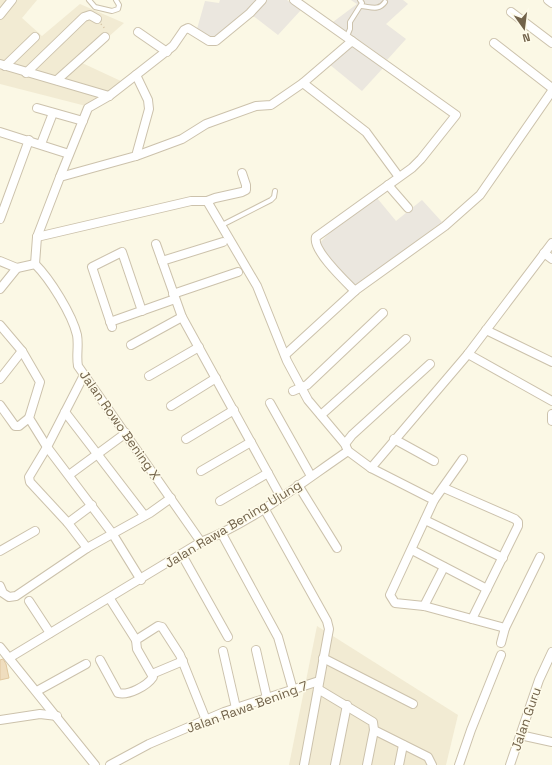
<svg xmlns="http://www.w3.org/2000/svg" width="552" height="765" viewBox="0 0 552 765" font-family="'Space Grotesk',sans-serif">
  <rect width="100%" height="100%" fill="#fbf8e5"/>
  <g fill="#f2ebd3">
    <path d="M0,0H37L22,18L42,36L80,4L124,23L80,62L123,82L115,89L86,106L0,84Z"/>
    <path d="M317,626L458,715L446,765H289Z"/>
  </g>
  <g fill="#ebe7df">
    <path d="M220,0H287L301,10L278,35L248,12L212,40L197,29L205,1L219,3Z"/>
    <path d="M351,0H403L408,4L386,24L406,39L387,60L333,22L357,4Z"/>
    <path d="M351,44L383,68L362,91L329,64Z"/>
    <path d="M377,198L396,221L422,200L442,222L354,287L318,245L331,231Z"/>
  </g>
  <path fill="#efddbe" stroke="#e1c89f" d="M3,659L6,664L9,678L0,680V660Z"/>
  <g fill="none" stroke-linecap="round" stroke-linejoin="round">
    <defs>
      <g id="lane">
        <path d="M89,0L95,7L112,11L118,9L119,5L116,0"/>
        <path d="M361,6C371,7 379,11 385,2"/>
        <path d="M347,36L350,29V22L362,3L360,0"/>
        <path d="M222,225L271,200L274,197L275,191"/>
      </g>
      <g id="street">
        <path d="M294,0L352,41"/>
        <path d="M548,0L552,3"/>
        <path d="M511,12L552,43"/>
        <path d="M0,15L12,0"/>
        <path d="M138,32L167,52"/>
        <path d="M494,43L552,88"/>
        <path d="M0,64L109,96"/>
        <path d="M5,66L35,37"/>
        <path d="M26,73L84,17L90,15L97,19"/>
        <path d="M57,80L105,37"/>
        <path d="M37,108L83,121"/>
        <path d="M0,132L69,154"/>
        <path d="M41,144L53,113"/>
        <path d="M136,156L182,139L206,124L256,106L271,105L303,83"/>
        <path d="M60,177L88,108L109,96L136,75"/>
        <path d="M388,185L408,208"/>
        <path d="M207,201L215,198L242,192L246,190V185L242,173"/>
        <path d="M0,219L29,140"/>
        <path d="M37,237L191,201H207L257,286L287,361L308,400L345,444L348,451"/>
        <path d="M156,244L182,317L281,497"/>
        <path d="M544,253L552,259"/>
        <path d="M0,261L17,268L35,264"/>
        <path d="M162,261L223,242"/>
        <path d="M35,264L37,237L60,177L136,156L149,109L148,100L136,75L173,46L184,30L188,28L209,41H216L250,13L262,0"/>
        <path d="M35,264C50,279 72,314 77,335C79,345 76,356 78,366L201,542"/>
        <path d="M0,289L17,268"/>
        <path d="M355,291C345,281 312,250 316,237L412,168L421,159L456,115L352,41L303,83L366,132L399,177"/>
        <path d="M173,294L238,272"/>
        <path d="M110,322L175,299"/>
        <path d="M0,325L22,351L40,382L29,418L47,447L112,533L141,580"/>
        <path d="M112,327L92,267L122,252L142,311"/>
        <path d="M486,330L552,362"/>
        <path d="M131,345L182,317"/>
        <path d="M468,354L552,401"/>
        <path d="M285,355L356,290L445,226L480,195L552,91"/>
        <path d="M84,375L47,447L29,477L30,482L68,523L87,548"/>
        <path d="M149,376L199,347"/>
        <path d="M0,379L22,351"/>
        <path d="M293,391L307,385L383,313"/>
        <path d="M270,403L311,476"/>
        <path d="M0,405L15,426H19L29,418"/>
        <path d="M171,406L216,378"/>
        <path d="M65,412L144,515"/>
        <path d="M552,414V421"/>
        <path d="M321,415L406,339"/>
        <path d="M186,439L234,410"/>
        <path d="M394,439L434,461"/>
        <path d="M345,444L352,435L430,364"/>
        <path d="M371,468L434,500L390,595L395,603L424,606L505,628L501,643"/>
        <path d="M201,471L251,442"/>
        <path d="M69,475L126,433"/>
        <path d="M298,485L337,548"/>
        <path d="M444,488L515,519L518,522V526L472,619"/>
        <path d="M434,500L463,459"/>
        <path d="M220,501L268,473"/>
        <path d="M264,508L327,621L329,629L304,765"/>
        <path d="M425,520L503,558"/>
        <path d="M68,523L92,505"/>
        <path d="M222,534L278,637L293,690"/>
        <path d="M412,550L487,589"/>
        <path d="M0,551L35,531"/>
        <path d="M182,555L228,637"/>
        <path d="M0,586L3,593L9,597L16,596L87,548L150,513L171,498"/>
        <path d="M110,599L136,640"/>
        <path d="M29,601L50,633"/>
        <path d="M424,606L444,567"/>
        <path d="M505,628L540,557"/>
        <path d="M0,647L95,765"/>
        <path d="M256,650L267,698"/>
        <path d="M223,651L236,708"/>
        <path d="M9,658L201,542C254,521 301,483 348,451L371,468L468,354L552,243"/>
        <path d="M323,658L413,704"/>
        <path d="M100,660L118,693C128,696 147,686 153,677L137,649L136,640L158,626L162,627L180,655L206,720"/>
        <path d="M152,674L183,661"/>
        <path d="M318,689L373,722L374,730L428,757L432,765"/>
        <path d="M37,691L86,664"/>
        <path d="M0,720L40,714L57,716"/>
        <path d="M520,735L552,742"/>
        <path d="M110,765L149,744L224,712L319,681"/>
        <path d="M335,765L347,705"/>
        <path d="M367,765L374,730"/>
        <path d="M399,765L403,745"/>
        <path d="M459,765L471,730L501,655"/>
        <path d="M510,765L539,680L552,652"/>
      </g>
    </defs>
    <use href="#lane" stroke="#ccc2ac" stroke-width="6"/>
    <use href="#street" stroke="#ccc2ac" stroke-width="10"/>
    <path stroke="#d4c1a1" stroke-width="1.5" stroke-dasharray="1 3" stroke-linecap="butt" d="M101,24L106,30"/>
    <use href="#lane" stroke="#fff" stroke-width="4"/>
    <use href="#street" stroke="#fff" stroke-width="8"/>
  </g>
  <g text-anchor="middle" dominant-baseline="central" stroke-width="3" stroke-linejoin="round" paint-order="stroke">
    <g font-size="13" fill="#72634b" stroke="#fefbea">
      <text transform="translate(120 425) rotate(55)">Jalan Rowo Bening X</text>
      <text transform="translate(233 524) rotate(-31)">Jalan Rawa Bening Ujung</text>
      <text transform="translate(247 707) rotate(-20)">Jalan Rawa Bening 7</text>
      <text transform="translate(526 719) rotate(-71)">Jalan Guru</text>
    </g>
  </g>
  <g transform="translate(524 28) rotate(166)" stroke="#fefbea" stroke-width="3" paint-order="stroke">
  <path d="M0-3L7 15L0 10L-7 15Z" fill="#72634b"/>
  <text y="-6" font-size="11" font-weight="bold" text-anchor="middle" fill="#72634b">N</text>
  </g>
</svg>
